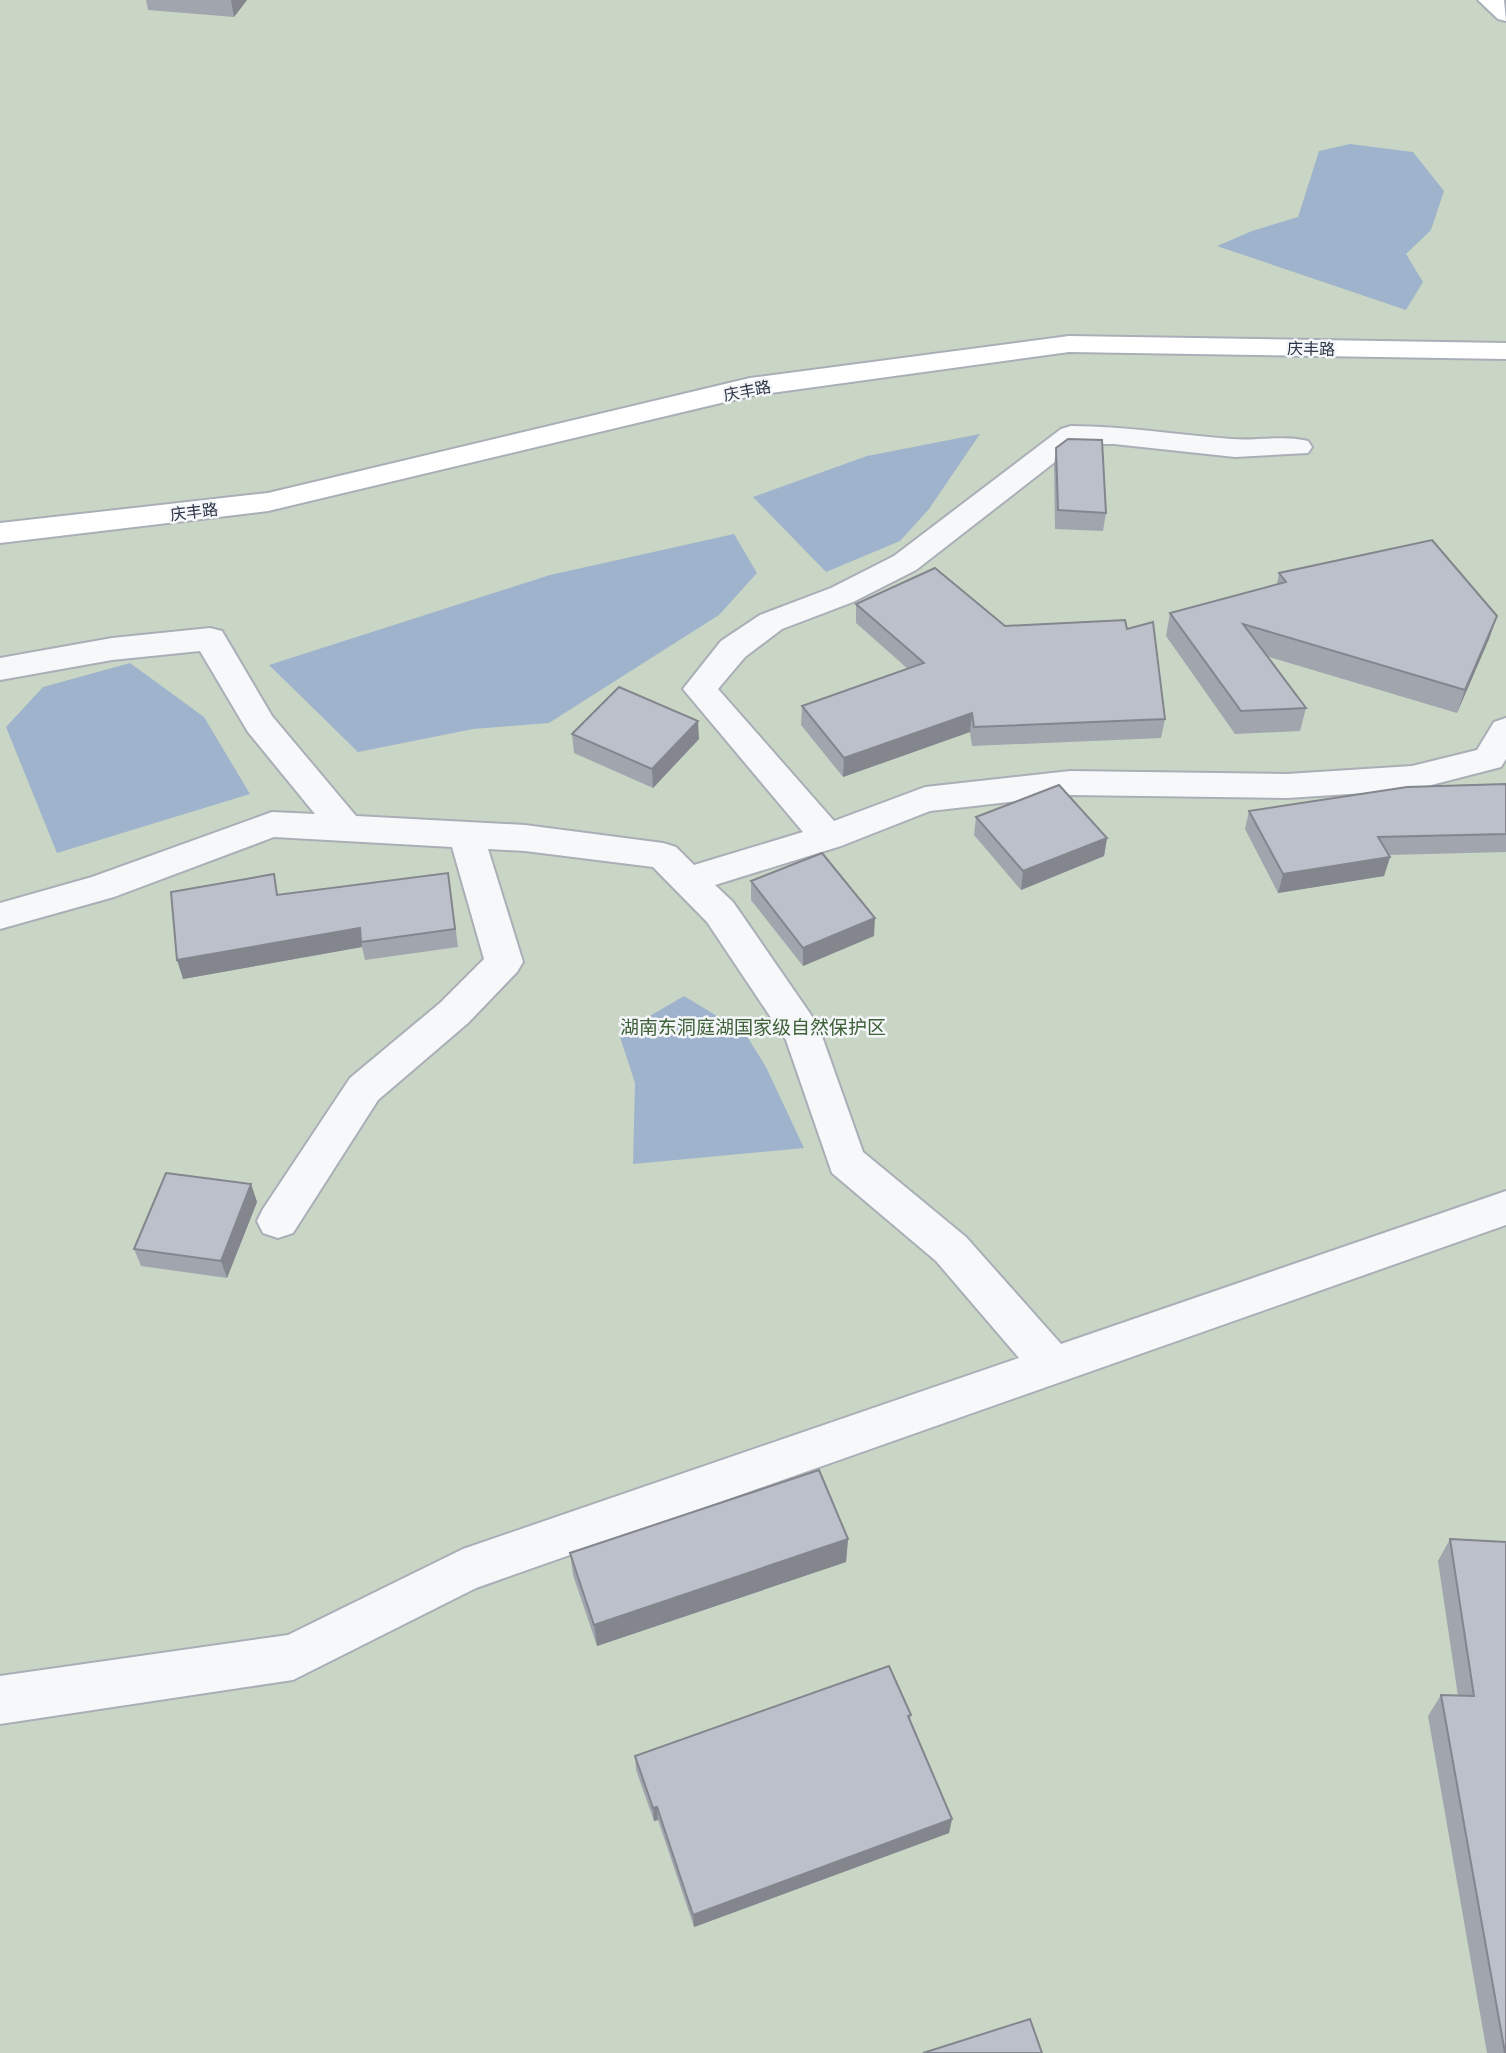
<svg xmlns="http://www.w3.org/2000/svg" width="1506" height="2053" viewBox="0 0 1506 2053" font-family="Lato,'Noto Sans SC',sans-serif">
  <rect width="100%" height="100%" fill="#e4e7ec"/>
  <rect fill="#c9d6c5" x="0" y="0" width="1506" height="2053"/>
  <g fill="#9fb4cc">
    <path d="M1350,144L1413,152L1444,191L1431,230L1406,254L1423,282L1406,310L1217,246L1252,231L1298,217L1319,151Z"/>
    <path d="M980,434L929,509L900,541L826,572L753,497L867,456Z"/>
    <path d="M734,534L757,573L719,615L549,723L473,729L358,752L269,665L550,575Z"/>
    <path d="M130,663L204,717L250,794L57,853L6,727L43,687Z"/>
    <path d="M684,996L745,1033L766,1067L804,1148L633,1164L635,1083L619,1034Z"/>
  </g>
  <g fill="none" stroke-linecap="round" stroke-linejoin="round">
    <defs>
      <path id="street" d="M1071,426C1125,426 1178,435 1232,439C1257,441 1283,435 1308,441L1312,447L1308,453L1235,457L1114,444H1078L916,570L853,602L782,629L745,657L718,689L834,821L925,787L1070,771L1287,774L1412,766L1477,750L1494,722L1506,718V759L1501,767L1412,790L1287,798L1070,795L930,811L841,846L715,885L733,902L818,1025L863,1152L966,1237L1061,1344L1506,1191V1225L476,1588L293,1680L0,1724V1676L288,1635L463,1549L1019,1358L936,1261L832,1173L786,1040L707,922L653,867L525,851L488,849L523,962L517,972L468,1023L378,1100L293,1233L278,1238L263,1233L257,1221L263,1209L350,1078L440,1003L484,959L452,847L274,837L114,897L0,929V903L92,877L272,812L315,814L248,732L200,651L112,660L0,680V658L112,638L210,628L222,631L272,716L356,816L525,825L663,843L676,847L694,865L803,832L683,689L721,641L760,615L831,588L894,556L1061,429Z"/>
      <g id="secondary">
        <path d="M1478,0H1504L1506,21L1498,19Z"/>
        <path d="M1069,336L1506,343V359L1069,352L750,396L268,511L0,543V523L268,493L750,378Z"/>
      </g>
    </defs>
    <use href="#street" stroke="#a9aeb7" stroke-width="4"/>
    <use href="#secondary" stroke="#a9aeb7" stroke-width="4"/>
    <use href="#street" fill="#f7f8fa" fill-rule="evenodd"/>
    <use href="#secondary" fill="#fff" fill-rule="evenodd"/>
  </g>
  <g fill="#a1a5ae">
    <path d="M146,0H247L234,17L148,10Z"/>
    <path d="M1056,448L1106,513L1103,531L1055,529L1054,466Z"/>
    <path d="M1279,573L1497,616L1489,639L1457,713L1266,656L1306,708L1300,731L1235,734L1166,636L1170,613L1277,584Z"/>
    <path d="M856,604L1005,626L1127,629L1165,719L1161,738L972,746L970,732L843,777L801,725L802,706L908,669L856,623Z"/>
    <path d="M572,734L699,739L653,788L574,753Z"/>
    <path d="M1506,784V852L1389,855L1390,857L1384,876L1278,893L1245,829L1249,811Z"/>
    <path d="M976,817L1107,838L1104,856L1021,890L974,835Z"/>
    <path d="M751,881L874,936L803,966L751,900Z"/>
    <path d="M451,892L458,947L365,960L362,947L183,979L279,895Z"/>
    <path d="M251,1184L257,1202L227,1278L141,1266L134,1249Z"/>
    <path d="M848,1539L846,1562L597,1646L573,1575L570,1553Z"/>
    <path d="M1450,1539L1506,1542V2053H1487L1428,1716L1441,1695L1458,1696L1438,1561Z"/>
    <path d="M911,1715L910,1721L952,1819L949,1833L694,1927L658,1820L654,1821L636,1770L635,1756Z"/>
  </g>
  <g fill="#83868d">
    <path d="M231,0H247L234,17Z"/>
    <path d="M1497,616L1489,639L1457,713L1465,690Z"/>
    <path d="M972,713L970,732L843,777L844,758Z"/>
    <path d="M698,721L699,739L653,788L652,769Z"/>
    <path d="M1107,838L1104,856L1021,890L1023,871Z"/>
    <path d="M1390,857L1384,876L1278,893L1283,874Z"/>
    <path d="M875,918L874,936L803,966V948Z"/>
    <path d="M360,928L362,947L183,979L177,960Z"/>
    <path d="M251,1184L257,1202L227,1278L221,1261Z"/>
    <path d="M848,1539L846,1562L597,1646L594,1625Z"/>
    <path d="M657,1807L658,1820L654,1821L653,1808Z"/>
    <path d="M952,1819L949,1833L694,1927L693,1915Z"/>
  </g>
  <g fill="#bbc0ca" stroke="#83868d" stroke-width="2">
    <path d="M1068,439L1102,440L1106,513L1058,510L1056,448Z"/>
    <path d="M1432,540L1497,616L1465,690L1243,624L1306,708L1241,711L1170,613L1286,582L1279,573Z"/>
    <path d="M935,568L1005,626L1125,620L1127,629L1153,622L1165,719L974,727L972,713L844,758L802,706L924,663L856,604Z"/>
    <path d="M619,687L698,721L652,769L572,734Z"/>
    <path d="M1506,784V834L1378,837L1390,857L1283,874L1249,811L1407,787Z"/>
    <path d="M1059,785L1107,838L1023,871L976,817Z"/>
    <path d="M822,853L875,918L803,948L751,881Z"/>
    <path d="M448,873L455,929L361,942L360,928L177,960L171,892L274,874L277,895Z"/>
    <path d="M166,1173L251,1184L221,1261L134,1249Z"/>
    <path d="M819,1470L848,1539L594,1625L570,1553Z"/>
    <path d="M1450,1539L1506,1542V2053H1505L1441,1695L1474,1696Z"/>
    <path d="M889,1666L911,1715L908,1716L952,1819L693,1915L657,1807L653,1808L635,1756Z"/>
    <path d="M1030,2019L1042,2053H923Z"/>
  </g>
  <g text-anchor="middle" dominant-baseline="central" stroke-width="5" stroke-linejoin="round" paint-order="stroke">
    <g font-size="16" fill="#2b3445" stroke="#f4f6f9">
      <text transform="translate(1311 348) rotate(1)">庆丰路</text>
      <text transform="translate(747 390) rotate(-11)">庆丰路</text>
      <text transform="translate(194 511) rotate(-7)">庆丰路</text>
    </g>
    <g font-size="19" fill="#3f6138" stroke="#f4f6f9">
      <text x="753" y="1026">湖南东洞庭湖国家级自然保护区</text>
    </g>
  </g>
</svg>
